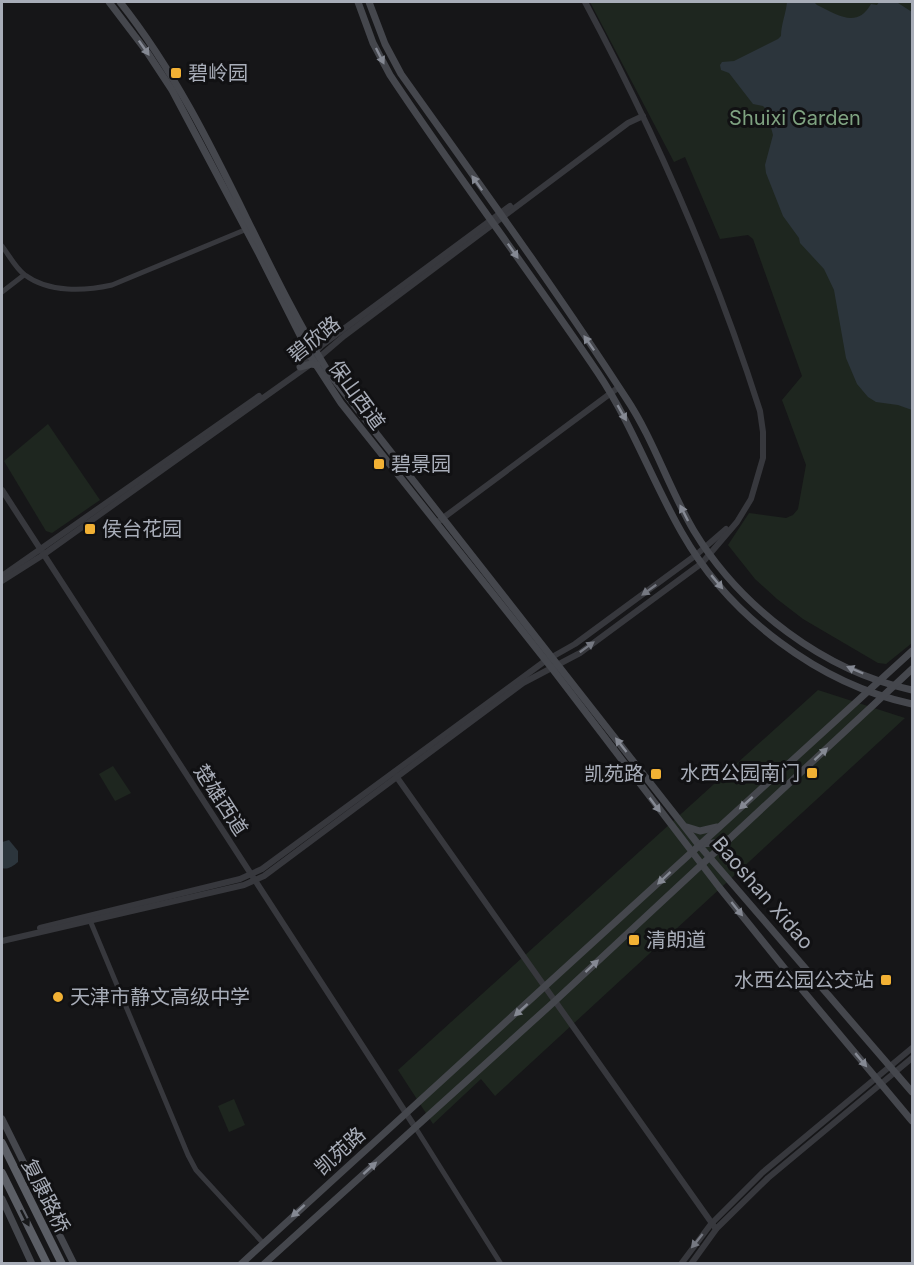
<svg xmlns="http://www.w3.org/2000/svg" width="914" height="1265" viewBox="0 0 914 1265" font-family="Inter,'Noto Sans SC',sans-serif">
  <rect width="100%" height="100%" fill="#161618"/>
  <g fill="#1e261f">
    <path d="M590,2H912V643L886,664L878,663L803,619L777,599L755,579L728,545L749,513L786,518L793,515L798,509L806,465L782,400L802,376L753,239L748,235L720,239L685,157L674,162Z"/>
    <path d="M48,424L100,500L52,533L46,531L4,461Z"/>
    <path d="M818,690L905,718L495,1096L481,1079L433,1124L398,1070Z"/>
    <path d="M113,766L131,793L115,801L99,774Z"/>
    <path d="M234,1099L245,1125L229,1132L218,1106Z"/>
  </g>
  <g fill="#2c353c">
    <path d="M787,2H814L817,5C838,15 857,29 871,4L877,5L879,2L898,3L912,12V410L898,405L876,402L868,397L857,384L846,358L834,290L824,269L800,243L799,238L783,216L766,173L765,165L773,135L766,109L763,106L753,104L729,73L721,70L720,65L722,62L734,61L778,39L781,36C781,25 786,13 787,2Z"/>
    <path d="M9,840L18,851V862C13,866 8,870 2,868V842Z"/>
  </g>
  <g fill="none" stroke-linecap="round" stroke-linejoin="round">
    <g stroke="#37383d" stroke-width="5">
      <path d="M2,246C9,255 16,269 25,275C49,293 85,291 112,285L247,229"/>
      <path d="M2,292L24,275"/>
      <path d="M89,918L188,1155L196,1170L263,1243"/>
      <path d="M415,1127L501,1264"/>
    </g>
    <g stroke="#37383d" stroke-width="6">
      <path d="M316,360L344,336L628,123L643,116"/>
      <path d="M302,366L322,345L510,206"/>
      <path d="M2,490L415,1127"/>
      <path d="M439,521L619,387"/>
      <path d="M2,576L259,396"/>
      <path d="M2,581L43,555L308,366"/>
      <path d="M396,776L716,1229"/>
      <path d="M40,928L240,879L262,869L545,661L575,644L696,555L726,529"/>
      <path d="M2,941L244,885L264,876L523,683L580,653L702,563L737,522L751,499L763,458V432L760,411C715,269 655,133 585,2"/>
      <path d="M681,1264L711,1224L762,1173L912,1048"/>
      <path d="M691,1264L717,1228L768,1178L912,1058"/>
    </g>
    <g stroke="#45474d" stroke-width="7">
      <path d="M109,2L147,52L172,90L257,250L311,357L341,403L551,667L719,887L789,974L912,1121"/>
      <path d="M120,2C209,114 254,252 329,373L698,844L912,1092"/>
      <path d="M358,2L373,43L390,75C457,176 530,272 598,373C632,424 652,481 682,533C729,616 819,684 912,704"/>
      <path d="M369,2L385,44L401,74C477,181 555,288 626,398C654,440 669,489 694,531C741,608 824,671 912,690"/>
      <path d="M300,367L311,364L317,365"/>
      <path d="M687,827L700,831L717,827"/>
      <path d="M700,844L714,843L727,839"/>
      <path d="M2,1119L74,1264"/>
      <path d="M2,1199L32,1264"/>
      <path d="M241,1264L912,651"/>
      <path d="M264,1264L555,1001L912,669"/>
    </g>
    <g stroke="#5b5e65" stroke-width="8">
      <path d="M2,1143L62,1264"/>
      <path d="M2,1173L47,1264"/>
    </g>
  </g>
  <defs><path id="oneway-solid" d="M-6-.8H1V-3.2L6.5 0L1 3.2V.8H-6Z" transform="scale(1.5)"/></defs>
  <g fill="#858993">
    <use href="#oneway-solid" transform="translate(144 48) rotate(55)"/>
    <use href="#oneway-solid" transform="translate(380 56) rotate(63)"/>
    <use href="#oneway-solid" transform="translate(477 183) rotate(-125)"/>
    <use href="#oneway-solid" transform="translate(513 251) rotate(55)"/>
    <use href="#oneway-solid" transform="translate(589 343) rotate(-125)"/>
    <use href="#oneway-solid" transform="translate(622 413) rotate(60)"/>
    <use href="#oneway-solid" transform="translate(684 513) rotate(-117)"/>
    <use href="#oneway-solid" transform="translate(717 582) rotate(50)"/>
    <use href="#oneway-solid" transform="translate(855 670) rotate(-157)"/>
    <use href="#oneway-solid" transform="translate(621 745) rotate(-128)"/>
    <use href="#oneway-solid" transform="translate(821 754) rotate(-43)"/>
    <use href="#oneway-solid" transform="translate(746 803) rotate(138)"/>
    <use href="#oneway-solid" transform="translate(655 805) rotate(53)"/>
    <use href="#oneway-solid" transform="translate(664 878) rotate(137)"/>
    <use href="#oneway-solid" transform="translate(737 909) rotate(51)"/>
    <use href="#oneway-solid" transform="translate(592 966) rotate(-43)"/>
    <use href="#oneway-solid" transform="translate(521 1010) rotate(138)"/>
    <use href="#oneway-solid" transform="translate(861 1060) rotate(50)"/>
    <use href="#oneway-solid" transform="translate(370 1168) rotate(-42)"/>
    <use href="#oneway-solid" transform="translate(298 1211) rotate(138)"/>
  </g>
  <g fill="#757881">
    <use href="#oneway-solid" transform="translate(649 590) rotate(144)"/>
    <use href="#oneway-solid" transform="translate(587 647) rotate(-36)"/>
    <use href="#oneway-solid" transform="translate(697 1241) rotate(129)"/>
  </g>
  <use fill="#18191b" href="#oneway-solid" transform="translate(25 1218) rotate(63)"/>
  <g fill="#f2b134" stroke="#111113" stroke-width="2">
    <rect x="170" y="67" width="12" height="12" rx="3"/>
    <rect x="373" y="458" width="12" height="12" rx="3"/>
    <rect x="84" y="523" width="12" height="12" rx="3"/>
    <rect x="806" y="767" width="12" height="12" rx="3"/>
    <rect x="650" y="768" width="12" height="12" rx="3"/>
    <rect x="628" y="934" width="12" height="12" rx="3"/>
    <rect x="880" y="974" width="12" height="12" rx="3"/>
    <circle cx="58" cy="997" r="6"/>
  </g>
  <g text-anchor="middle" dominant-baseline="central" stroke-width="6" stroke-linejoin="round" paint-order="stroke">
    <g font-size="20" fill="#a8adb8" stroke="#111113" text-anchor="start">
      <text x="188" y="73">碧岭园</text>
      <text x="391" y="464">碧景园</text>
      <text x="102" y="529">侯台花园</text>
      <text x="800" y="773" text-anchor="end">水西公园南门</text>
      <text x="644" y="774" text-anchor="end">凯苑路</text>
      <text x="646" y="940">清朗道</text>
      <text x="874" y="980" text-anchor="end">水西公园公交站</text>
      <text x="70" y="997">天津市静文高级中学</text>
    </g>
    <g font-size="20" fill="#7fa381" stroke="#111113">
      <text x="795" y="118">Shuixi Garden</text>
    </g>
    <g font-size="20" fill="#a8adb8" stroke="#111113">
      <text transform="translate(314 339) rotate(-39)">碧欣路</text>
      <text transform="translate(357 395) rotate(54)">保山西道</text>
      <text transform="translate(221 800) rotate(57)">楚雄西道</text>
      <text transform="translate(763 893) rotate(49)">Baoshan Xidao</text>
      <text transform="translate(340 1151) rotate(-42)">凯苑路</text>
      <text transform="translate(46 1196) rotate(63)">复康路桥</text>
    </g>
  </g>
  <rect width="914" height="1265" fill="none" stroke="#a8adb8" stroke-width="6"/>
</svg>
